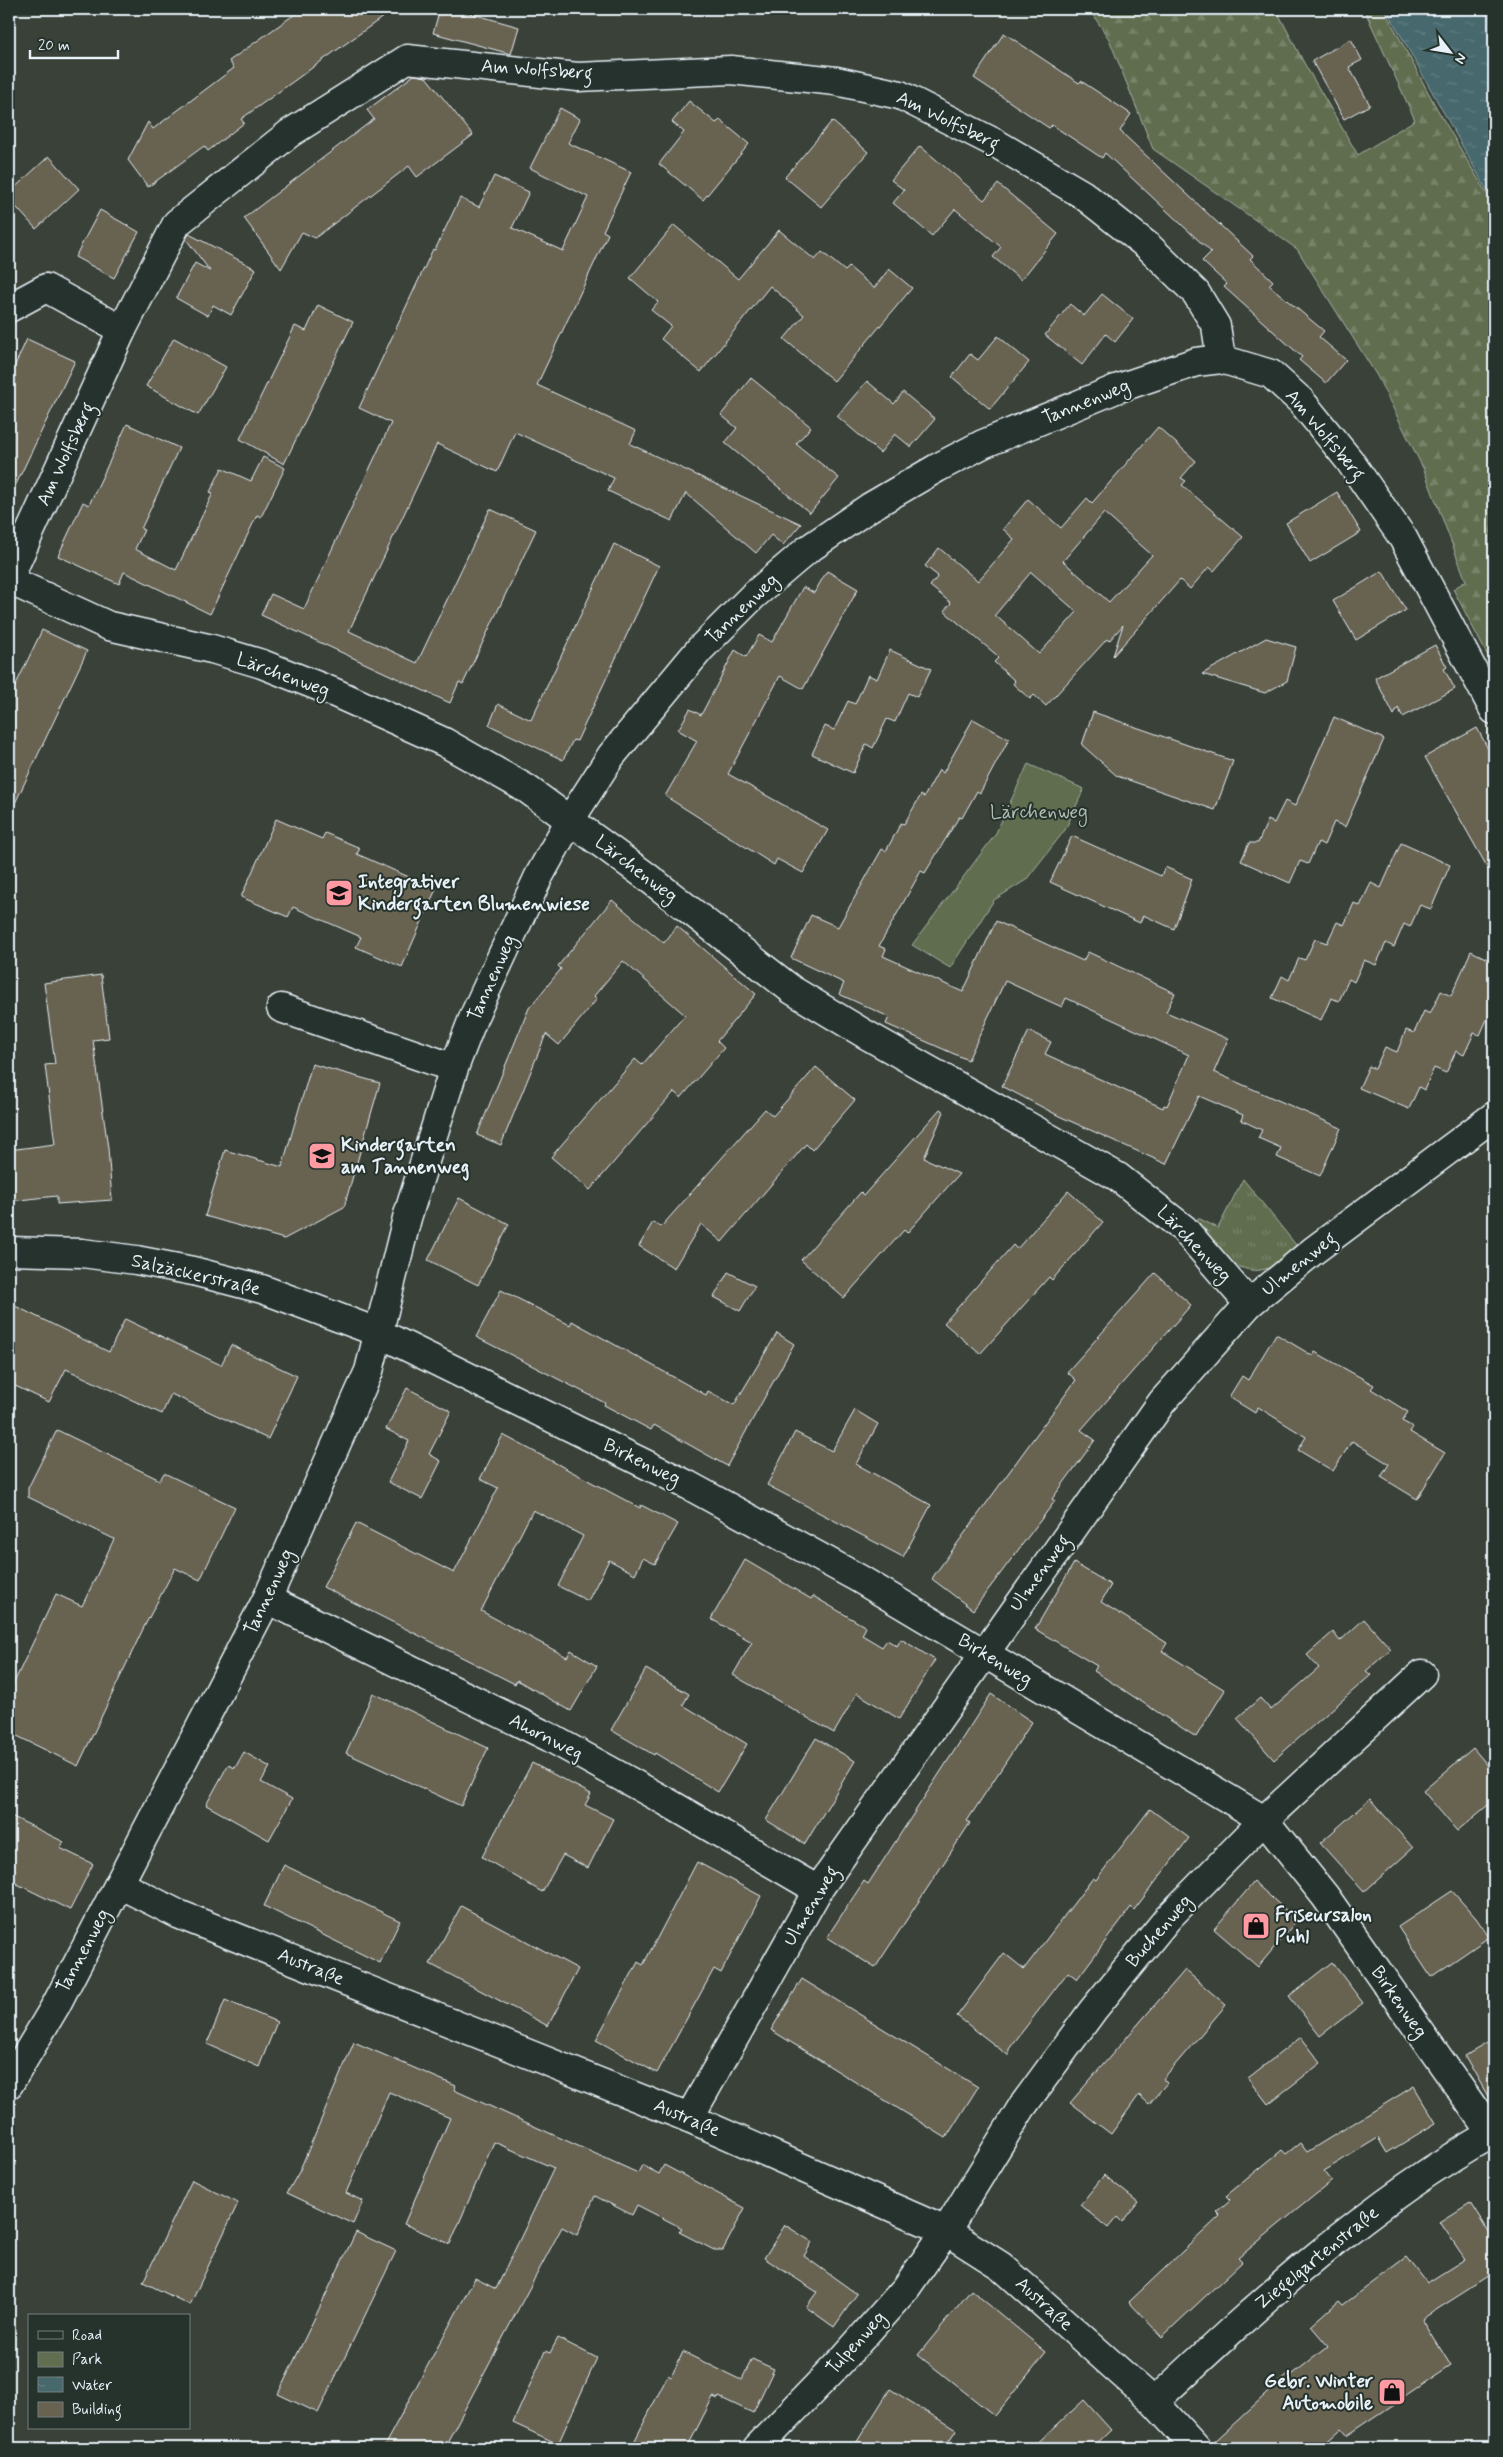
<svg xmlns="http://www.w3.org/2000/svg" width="1503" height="2457" viewBox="0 0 1503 2457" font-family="Mynerve,sans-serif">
  <defs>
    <pattern id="grass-tufts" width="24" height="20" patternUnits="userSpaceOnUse" patternTransform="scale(1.25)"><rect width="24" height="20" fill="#616e4f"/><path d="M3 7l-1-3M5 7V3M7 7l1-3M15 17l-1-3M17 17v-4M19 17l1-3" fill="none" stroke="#788369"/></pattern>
    <pattern id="forest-firs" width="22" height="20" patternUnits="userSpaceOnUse" patternTransform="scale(1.25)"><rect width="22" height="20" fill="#616e4f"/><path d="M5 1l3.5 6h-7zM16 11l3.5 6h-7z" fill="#788369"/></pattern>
    <pattern id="water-ripples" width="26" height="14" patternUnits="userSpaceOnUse" patternTransform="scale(1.25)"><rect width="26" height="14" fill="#47696e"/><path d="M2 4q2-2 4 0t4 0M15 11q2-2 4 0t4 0" fill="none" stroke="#627f83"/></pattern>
  </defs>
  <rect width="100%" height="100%" fill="#3a4138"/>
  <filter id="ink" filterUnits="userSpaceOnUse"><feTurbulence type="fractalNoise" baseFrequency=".02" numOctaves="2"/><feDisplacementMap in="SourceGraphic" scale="10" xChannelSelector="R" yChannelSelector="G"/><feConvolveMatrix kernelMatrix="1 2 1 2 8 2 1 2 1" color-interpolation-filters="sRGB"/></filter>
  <g filter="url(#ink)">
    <path fill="url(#grass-tufts)" stroke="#a4b0a4" d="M1243,1179L1296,1245C1289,1252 1281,1262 1273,1266C1240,1283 1215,1247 1194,1227L1198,1218L1218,1228Z"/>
    <path fill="url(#forest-firs)" stroke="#a4b0a4" d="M1089,9H1276L1304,63L1358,155L1415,120L1364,9H1384L1436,107L1494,206V668L1453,589L1466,581L1424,470L1377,376L1297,249L1153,149L1109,39Z"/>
    <g fill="#616e4f" stroke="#a4b0a4">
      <path d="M834,9H915L834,14Z"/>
      <path d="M1028,764L1084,789L1065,830L1026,880L994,900L950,968L912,945L995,835Z"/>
    </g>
    <path fill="url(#water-ripples)" stroke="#879fa5" d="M1386,9H1494V203Z"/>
    <g fill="#686251" stroke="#e8f1f8" fill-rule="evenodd">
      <path d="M302,9H394L241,119L244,123L208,151L204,146L148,187L128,160L148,122L153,129L234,68L229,61Z"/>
      <path d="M440,9H455L519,27L511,54L433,33Z"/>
      <path d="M1004,33L1079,83L1081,81L1131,114L1120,131L1253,256L1250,259L1273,281L1269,285L1324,331L1319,337L1346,360L1326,383L1299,360L1302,357L1224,287L1227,284L1202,261L1211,252L1105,153L1102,158L1052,125L1049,128L974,78Z"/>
      <path d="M1351,39L1362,60L1349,67L1370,105L1344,119L1312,61Z"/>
      <path d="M414,75L426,77L473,135L417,177L409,166L315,238L302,232L281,269L244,218L374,119L367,110Z"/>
      <path d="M689,101L716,123L720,120L749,144L703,200L659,164L684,132L672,122Z"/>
      <path d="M560,108L580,119L568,143L631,172L603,231L608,234L537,385L636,431L630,444L801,524L783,545L771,535L756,553L686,493L672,521L608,491L614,478L515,432L497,472L437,444L349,631L417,663L490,509L536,530L463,684L459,682L450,703L261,615L271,594L304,609L391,423L359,408L433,249L435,250L460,198L479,207L494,176L529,192L512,228L563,251L588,197L530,168Z"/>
      <path d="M832,121L868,152L821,207L785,177Z"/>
      <path d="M920,146L984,200L998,184L1058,234L1021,280L993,257L1001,247L955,209L932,236L893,203L904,190L891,180Z"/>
      <path d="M49,156L79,189L36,229L9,199V193Z"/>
      <path d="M100,210L139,232L114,278L75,257Z"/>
      <path d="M674,225L738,279L779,230L815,260L822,252L845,271L849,267L874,288L889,269L912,288L834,381L784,339L804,315L770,286L701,372L661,339L671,326L651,310L658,302L630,278Z"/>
      <path d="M189,234L256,269L231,315L213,305L208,316L176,298L195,263L210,271L186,239Z"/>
      <path d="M1102,294L1133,319L1115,342L1106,334L1082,365L1045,335L1070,304L1084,316Z"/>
      <path d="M318,305L353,322L284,464L240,439L295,326L306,331Z"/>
      <path d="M998,336L1029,362L990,409L952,377L970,354L978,360Z"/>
      <path d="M174,338L226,367L198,415L146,386Z"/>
      <path d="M27,339L75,361L9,499V378Z"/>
      <path d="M751,378L811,427L796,444L839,478L810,513L725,443L737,428L721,415Z"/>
      <path d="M867,381L894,404L903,392L935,419L911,447L895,434L880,453L837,416Z"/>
      <path d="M127,424L179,448L141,529L144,530L135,549L176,570L213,493L210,492L222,468L251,481L263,457L285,468L261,517L257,515L210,614L124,572L119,584L58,556L83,502L89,505Z"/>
      <path d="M1158,427L1196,461L1181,478L1186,481L1182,485L1243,537L1214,571L1209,567L1190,589L1180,580L1113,656L1123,625L1109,641L1107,639L1046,706L1034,695L1030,699L1013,684L1015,681L994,662L999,657L944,611L951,603L930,586L938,576L925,566L939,548L978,581L1014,539L1003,529L1028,499L1061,528L1087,498L1092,503ZM1104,513L1152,555L1109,602L1063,561ZM1031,572L1077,612L1039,654L995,615Z"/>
      <path d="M1337,492L1361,532L1310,563L1286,523Z"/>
      <path d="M614,544L659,566L577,741L573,740L563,760L489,725L498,704L531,720Z"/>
      <path d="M827,571L858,589L803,689L780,676L728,774L828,830L803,873L777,859L774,865L665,796L697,741L678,730L690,709L701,715L735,650L746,657L759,635L772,642L803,587L814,593Z"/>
      <path d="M1382,571L1406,610L1356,640L1333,601Z"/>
      <path d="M42,630L87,651L9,816V699Z"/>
      <path d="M1266,638L1296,647L1287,681L1265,693L1202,674Z"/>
      <path d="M1435,645L1447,667L1444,669L1455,689L1403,717L1398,708L1394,715L1375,678Z"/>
      <path d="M890,650L931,669L917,697L908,693L895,722L887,719L873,748L866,744L853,773L812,754L825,726L834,730L848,701L855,704L868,675L877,679Z"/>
      <path d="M1093,712L1233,761L1215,810L1117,776L1082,745Z"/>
      <path d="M1334,717L1384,739L1345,827L1334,822L1324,845L1318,842L1308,864L1300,861L1290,883L1241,861L1249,843H1258L1268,820L1274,823L1285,801L1295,806Z"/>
      <path d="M973,719L1009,739L980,793L977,791L962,818L959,817L925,873L921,871L879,946L886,949L883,956L963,992L996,921L1083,961L1088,952L1175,993L1166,1012L1228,1039L1214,1072L1341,1128L1320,1176L1277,1157L1281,1148L1258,1138L1262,1130L1241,1120L1243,1115L1199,1096L1166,1164L1059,1116L1002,1086L1029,1031L1051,1042L1045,1054L1163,1108L1164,1105L1167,1106L1189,1055L1066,998L1062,1007L1005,981L968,1060L886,1024L889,1017L839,994L844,983L791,958L811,915L838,927L882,849L886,851L901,823L904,824L921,795L924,797L939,770L943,773Z"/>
      <path d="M1477,728L1494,760V879L1425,757Z"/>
      <path d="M276,819L322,839L325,833L360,848L357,854L436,889L402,967L356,947L361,937L293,907L288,917L241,897Z"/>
      <path d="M1072,836L1161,876L1165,867L1192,879L1174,929L1143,915L1140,923L1050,882Z"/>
      <path d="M1401,843L1450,865L1431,909L1420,905L1410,927L1404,924L1394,947L1386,943L1376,965L1364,960L1354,982L1349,979L1339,1001L1331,998L1321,1020L1272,998L1282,976L1289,980L1299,958L1305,960L1315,939L1327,943L1337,922L1344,925L1354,903L1360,906L1371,883L1381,888Z"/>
      <path d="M612,900L664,943L677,926L756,994L717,1041L724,1048L681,1098L674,1092L590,1190L551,1157L635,1059L642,1065L685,1015L623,961L594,996L597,999L559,1045L546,1034L501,1145L477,1135L529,1008L561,969L558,966Z"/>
      <path d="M1471,951L1494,962V1004L1480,1035L1474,1033L1464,1055L1456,1051L1446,1073L1434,1068L1424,1090L1419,1087L1409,1109L1359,1088L1369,1066L1375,1069L1385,1047L1397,1052L1406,1030L1414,1033L1424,1011L1430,1014L1441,991L1451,996Z"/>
      <path d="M101,975L109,1038L93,1040L108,1148L112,1200L57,1204V1196L9,1201V1150L55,1144L45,1065L55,1064L44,983Z"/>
      <path d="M312,1064L380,1083L344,1207L284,1239L205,1216L225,1150L282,1167Z"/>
      <path d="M816,1067L855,1100L812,1150L806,1144L722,1242L701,1224L674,1268L639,1246L653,1222L661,1227L765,1109L773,1116Z"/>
      <path d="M940,1109L944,1112L924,1158L959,1174L907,1233L904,1230L844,1298L801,1260L861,1192L864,1195Z"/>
      <path d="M1068,1191L1103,1222L1052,1280L1049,1277L980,1354L944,1323L1013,1245L1017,1249Z"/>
      <path d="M459,1198L509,1224L478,1285L428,1260Z"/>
      <path d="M728,1272L755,1286L740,1311L714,1297Z"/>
      <path d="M1155,1273L1191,1305L1081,1430L1095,1440L1052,1499L1055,1501L973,1610L932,1579L935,1574L1076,1380L1067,1372Z"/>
      <path d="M501,1290L570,1325L572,1321L706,1395L708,1391L734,1405L777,1333L794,1344L727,1466L654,1425L651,1430L604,1405L605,1403L476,1337Z"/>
      <path d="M9,1303L109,1352L125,1319L221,1365L231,1345L297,1376L268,1439L171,1394L162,1414L66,1369L49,1402L9,1383Z"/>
      <path d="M1276,1334L1313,1356L1315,1352L1374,1385L1371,1389L1408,1412L1402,1421L1413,1427L1410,1432L1445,1453L1417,1499L1381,1477L1389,1464L1352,1441L1333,1471L1298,1450L1306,1437L1258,1407L1255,1413L1229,1397L1242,1376L1248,1380Z"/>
      <path d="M407,1388L451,1411L429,1454L441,1461L422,1499L388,1482L409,1441L386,1429Z"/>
      <path d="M855,1410L878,1424L856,1464L931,1505L903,1557L767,1485L795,1432L832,1451Z"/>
      <path d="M57,1430L160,1480L164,1473L235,1507L200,1580L175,1568L143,1629L78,1766L9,1732V1693L56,1594L82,1606L114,1539L28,1497V1488Z"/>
      <path d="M503,1435L640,1508L641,1505L678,1524L655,1564L643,1558L635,1574L609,1560L588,1601L558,1586L583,1536L533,1510L481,1611L567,1657L571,1650L597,1666L571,1711L517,1680L515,1684L323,1587L356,1523L454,1573L498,1488L480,1479Z"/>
      <path d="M745,1560L811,1599L813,1596L866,1627L862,1635L882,1647L887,1640L897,1646L901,1639L935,1660L899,1719L857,1693L834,1733L733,1675L752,1642L711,1619Z"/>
      <path d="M1074,1563L1111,1585L1101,1602L1167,1643L1162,1651L1225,1690L1196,1737L1094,1671L1097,1666L1035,1629Z"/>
      <path d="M1364,1619L1391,1649L1366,1671L1371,1675L1274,1760L1237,1718L1260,1698L1271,1710L1319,1668L1307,1655L1333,1632L1340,1641Z"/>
      <path d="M646,1669L689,1694L683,1705L747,1744L718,1792L655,1753L654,1755L611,1730Z"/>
      <path d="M373,1693L488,1748L461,1806L346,1753Z"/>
      <path d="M991,1694L1032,1722L967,1821L970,1823L875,1968L827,1937L864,1881L868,1884Z"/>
      <path d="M816,1738L855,1761L805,1844L766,1820Z"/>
      <path d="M1473,1748L1494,1773V1800L1457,1831L1423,1791Z"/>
      <path d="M244,1752L270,1767L261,1782L292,1799L269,1840L206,1805L228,1765L235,1768Z"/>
      <path d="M532,1763L591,1794L585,1805L613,1819L588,1868L563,1855L542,1892L482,1857Z"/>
      <path d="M1370,1799L1413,1848L1364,1892L1320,1843Z"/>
      <path d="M1150,1809L1189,1838L1134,1910L1131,1907L1077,1979L1068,1972L1009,2049V2056L957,2016L1004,1953L1024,1969L1093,1878L1096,1880Z"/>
      <path d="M9,1815L64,1842L60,1848L93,1864L70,1910L9,1880Z"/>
      <path d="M697,1862L761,1896L721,1973L714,1969L657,2073L596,2040L638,1962L643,1965Z"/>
      <path d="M284,1865L400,1921L380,1963L264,1906Z"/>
      <path d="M1254,1882L1297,1920L1258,1967L1214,1929Z"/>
      <path d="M1452,1891L1476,1918L1489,1937L1431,1977L1398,1927Z"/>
      <path d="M461,1906L578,1969L548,2026L430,1964Z"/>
      <path d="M1332,1962L1363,2003L1320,2036L1289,1996Z"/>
      <path d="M1185,1970L1226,2005L1163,2079L1167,2083L1149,2104L1139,2095L1111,2134L1070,2103Z"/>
      <path d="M802,1979L978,2087L946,2138L771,2030Z"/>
      <path d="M225,2000L277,2022L259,2067L207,2044Z"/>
      <path d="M1301,2037L1321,2063L1268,2104L1248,2078Z"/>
      <path d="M1494,2039V2107L1465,2056Z"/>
      <path d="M354,2042L456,2086L454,2090L638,2173L642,2165L659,2174L664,2165L745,2208L723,2250H714L679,2232L682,2228L637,2205L632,2215L595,2196L577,2235L562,2227L444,2448H383L475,2278L496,2289L554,2168L494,2142L450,2244L404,2224L450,2118L389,2092L346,2193L363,2201L353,2224L287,2193L299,2172Z"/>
      <path d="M1414,2086L1436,2123L1387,2153L1378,2138L1324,2171L1332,2181L1238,2258L1242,2262L1162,2337L1129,2302L1220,2216L1216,2212L1230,2200L1226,2196L1282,2150L1286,2154L1300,2143L1307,2152Z"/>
      <path d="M1104,2175L1138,2202L1122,2222L1117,2217L1108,2228L1080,2205Z"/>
      <path d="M192,2180L238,2203L190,2305L143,2282Z"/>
      <path d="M1470,2203L1494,2241V2273L1422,2319L1451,2366L1348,2435L1342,2428L1320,2448H1211V2445L1290,2372L1293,2374L1328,2346L1311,2326L1339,2301L1343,2305L1407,2257L1427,2283L1465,2259L1440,2222Z"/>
      <path d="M785,2225L812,2242L804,2256L857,2294L834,2327L806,2307L817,2292L764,2258Z"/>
      <path d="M356,2232L396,2251L318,2413L278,2394Z"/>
      <path d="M971,2290L1046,2352L995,2416L918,2355Z"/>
      <path d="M558,2338L597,2358L558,2444L513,2423L545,2351L550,2353Z"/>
      <path d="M683,2352L739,2379H742L752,2359L774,2369L753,2413L719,2397L718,2399L713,2397L687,2448H631L668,2375L671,2377Z"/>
      <path d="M890,2389L956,2430L944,2448H853Z"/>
      <path d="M1084,2400L1111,2430L1092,2448H1032Z"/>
    </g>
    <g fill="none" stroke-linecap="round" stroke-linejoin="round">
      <defs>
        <g id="minor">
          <path d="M9,308L46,288L122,330"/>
          <path d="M9,578L122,330L177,223L290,133L407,59L578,77L731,70L836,81L900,95L997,144L1082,194L1149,247L1196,293L1216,326L1221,359L1271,374L1301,401L1349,460L1403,538L1494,710"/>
          <path d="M9,580L109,626L212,649L262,664L333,692L444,742L527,789L646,876L792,990L865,1034L1118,1177L1184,1229L1249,1304"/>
          <path d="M281,1008L454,1068"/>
          <path d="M9,1251L82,1253L136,1260L193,1271L262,1289L377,1332L688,1485L858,1578L1264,1820L1325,1896L1491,2133"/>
          <path d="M267,1599L549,1737L667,1802L818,1890"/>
          <path d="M119,1884L178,1914L689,2118L946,2231L1001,2266L1154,2402L1196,2448"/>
          <path d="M9,2084L56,2005L267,1599L369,1371L407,1218L454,1068L474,1016L539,876L570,820L611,756L700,649L753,596L807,550L870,507L937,468L983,444L1116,389L1196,362L1221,359"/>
          <path d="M689,2118L818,1890L1162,1402L1249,1304L1313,1251L1494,1116"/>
          <path d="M1154,2402C1260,2303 1367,2203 1494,2132"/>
          <path d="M757,2448L843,2359L906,2288L946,2231L1022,2107L1093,2010L1168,1918L1264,1820L1422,1674"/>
        </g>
      </defs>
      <use href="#minor" stroke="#e8f1f8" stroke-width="31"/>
      <use href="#minor" stroke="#26332d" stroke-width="28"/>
    </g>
  </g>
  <defs>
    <symbol id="school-square" viewBox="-11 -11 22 22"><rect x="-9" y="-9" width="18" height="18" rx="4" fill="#ff9aa2" stroke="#26332d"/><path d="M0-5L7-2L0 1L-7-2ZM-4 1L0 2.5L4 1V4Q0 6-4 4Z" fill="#111"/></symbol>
    <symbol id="shop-square" viewBox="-11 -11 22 22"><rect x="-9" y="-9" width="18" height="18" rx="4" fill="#ff9aa2" stroke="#26332d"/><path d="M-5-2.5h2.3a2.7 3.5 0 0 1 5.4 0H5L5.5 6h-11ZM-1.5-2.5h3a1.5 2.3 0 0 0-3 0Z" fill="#111"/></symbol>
  </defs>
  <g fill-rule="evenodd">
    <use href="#school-square" x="323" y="877" width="32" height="32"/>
    <use href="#school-square" x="306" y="1140" width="32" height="32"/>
    <use href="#shop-square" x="1240" y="1910" width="32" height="32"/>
    <use href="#shop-square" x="1376" y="2376" width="32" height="32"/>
  </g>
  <g text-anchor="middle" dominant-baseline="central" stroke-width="4" stroke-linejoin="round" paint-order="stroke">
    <g font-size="19" fill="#e8f1f8" stroke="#26332d">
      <text transform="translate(537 70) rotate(4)">Am Wolfsberg</text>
      <text transform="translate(948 121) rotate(26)">Am Wolfsberg</text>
      <text transform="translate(1086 402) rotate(-22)">Tannenweg</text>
      <text transform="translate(1325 435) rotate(50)">Am Wolfsberg</text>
      <text transform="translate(66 454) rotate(-65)">Am Wolfsberg</text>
      <text transform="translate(742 609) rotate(-44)">Tannenweg</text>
      <text transform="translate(283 675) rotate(20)">Lärchenweg</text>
      <text transform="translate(636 869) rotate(37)">Lärchenweg</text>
      <text transform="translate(492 978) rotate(-66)">Tannenweg</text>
      <text transform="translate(1194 1244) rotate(46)">Lärchenweg</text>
      <text transform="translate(1299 1264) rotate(-39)">Ulmenweg</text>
      <text transform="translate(196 1275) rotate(13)">Salzäckerstraße</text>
      <text transform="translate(642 1462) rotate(26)">Birkenweg</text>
      <text transform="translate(1040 1573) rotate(-54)">Ulmenweg</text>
      <text transform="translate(269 1592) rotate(-65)">Tannenweg</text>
      <text transform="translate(995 1660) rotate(31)">Birkenweg</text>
      <text transform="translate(546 1737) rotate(27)">Ahornweg</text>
      <text transform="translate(811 1906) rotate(-59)">Ulmenweg</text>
      <text transform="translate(1159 1931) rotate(-49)">Buchenweg</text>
      <text transform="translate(83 1951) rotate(-62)">Tannenweg</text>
      <text transform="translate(311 1967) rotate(22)">Austraße</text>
      <text transform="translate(1399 2002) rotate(55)">Birkenweg</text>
      <text transform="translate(687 2118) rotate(23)">Austraße</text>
      <text transform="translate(1317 2258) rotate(-39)">Ziegelgartenstraße</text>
      <text transform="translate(1044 2304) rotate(42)">Austraße</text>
      <text transform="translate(856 2343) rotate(-48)">Tulpenweg</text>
    </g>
    <g font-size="19" fill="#b2bdb4" stroke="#26332d">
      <text x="1039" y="812">Lärchenweg</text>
    </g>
    <g font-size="19" font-weight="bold" fill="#e8f1f8" stroke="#26332d" text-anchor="start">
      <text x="358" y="882">Integrativer<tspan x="358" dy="22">Kindergarten Blumenwiese</tspan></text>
      <text x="341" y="1145">Kindergarten<tspan x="341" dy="22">am Tannenweg</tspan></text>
      <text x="1275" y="1915">Friseursalon<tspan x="1275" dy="22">Puhl</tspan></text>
      <text x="1373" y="2381" text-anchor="end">Gebr. Winter<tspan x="1373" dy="22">Automobile</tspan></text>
    </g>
  </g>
  <rect width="1503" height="2457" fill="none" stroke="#26332d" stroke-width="30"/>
  <rect x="15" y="15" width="1473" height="2427" fill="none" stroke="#e8f1f8" stroke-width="2" filter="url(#ink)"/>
  <rect x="28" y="2314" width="162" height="115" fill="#26332d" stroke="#747f7e"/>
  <rect x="38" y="2331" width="25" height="8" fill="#26332d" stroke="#747f7e"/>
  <text x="72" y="2340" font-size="15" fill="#e8f1f8">Road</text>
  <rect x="38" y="2352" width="25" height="15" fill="#616e4f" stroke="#747f7e"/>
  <text x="72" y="2364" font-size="15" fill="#e8f1f8">Park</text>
  <rect x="38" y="2377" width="25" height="15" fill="url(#water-ripples)" stroke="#747f7e"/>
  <text x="72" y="2390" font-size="15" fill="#e8f1f8">Water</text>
  <rect x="38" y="2402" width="25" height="15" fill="#686251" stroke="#747f7e"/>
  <text x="72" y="2414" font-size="15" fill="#e8f1f8">Building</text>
  <g transform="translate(1450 52) rotate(121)" stroke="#26332d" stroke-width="4" paint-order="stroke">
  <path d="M0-4L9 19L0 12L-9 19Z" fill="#e8f1f8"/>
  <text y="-8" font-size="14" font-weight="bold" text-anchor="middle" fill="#e8f1f8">N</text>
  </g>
  <path d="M30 50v8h88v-8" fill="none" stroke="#e8f1f8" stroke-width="2.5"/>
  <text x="38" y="50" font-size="15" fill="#e8f1f8" stroke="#26332d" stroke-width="4" paint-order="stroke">20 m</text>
</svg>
